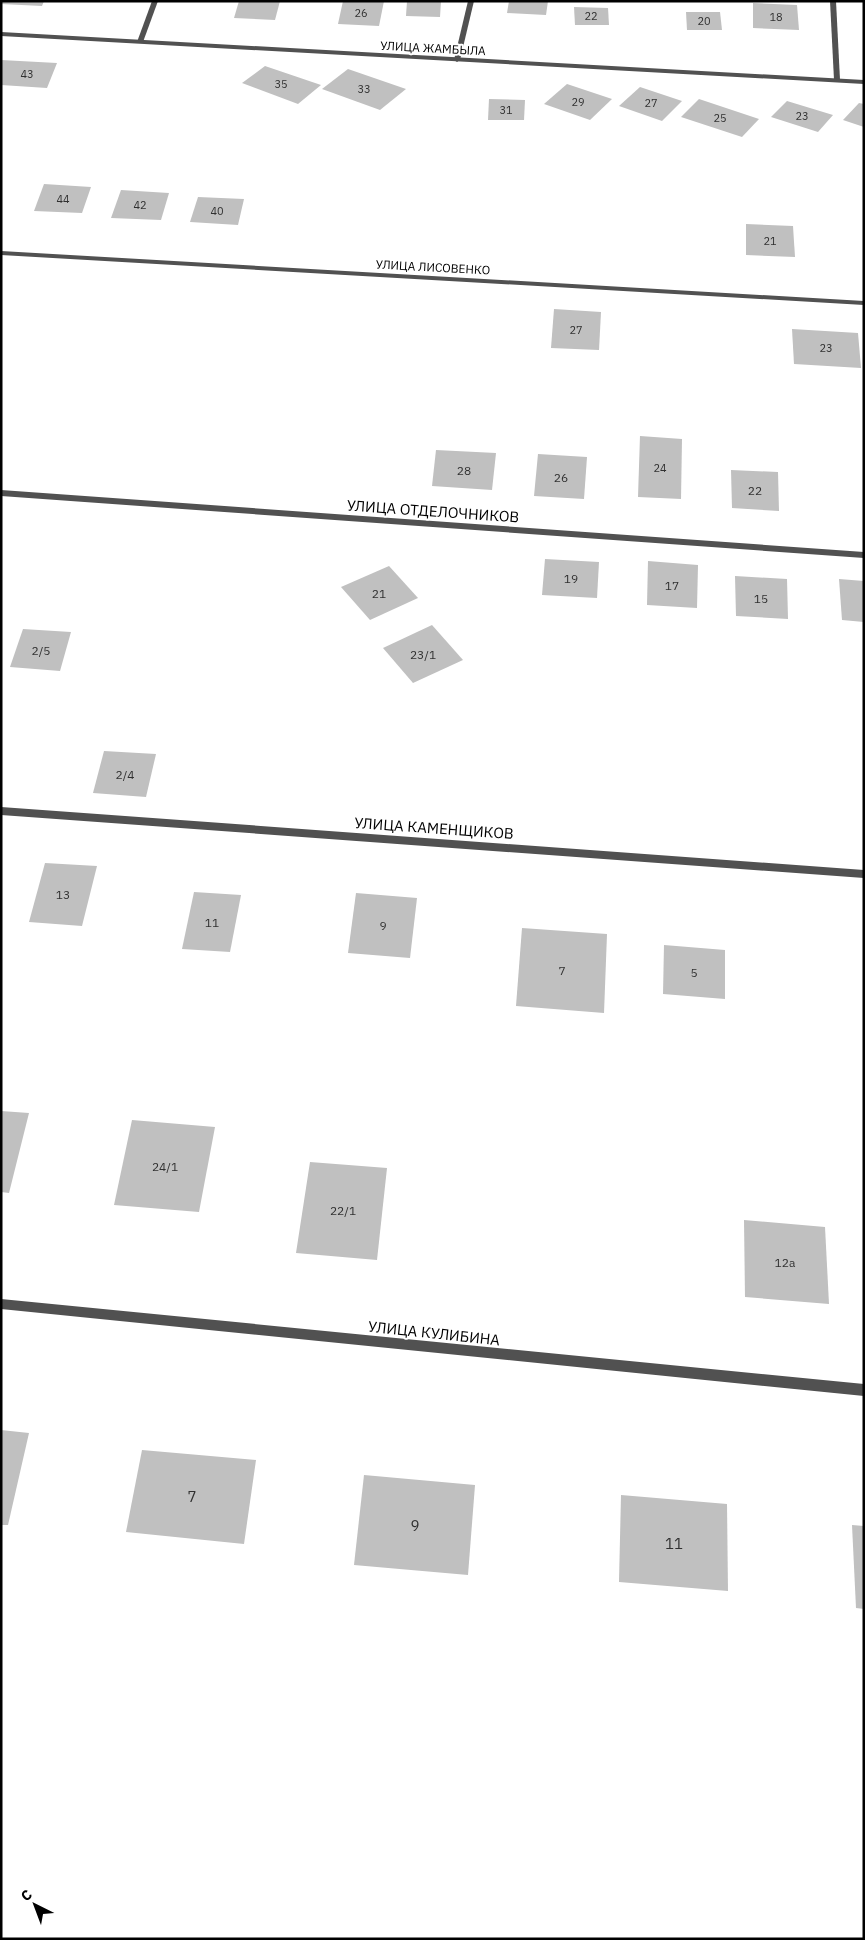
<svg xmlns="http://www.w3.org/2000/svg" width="865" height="1940" viewBox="0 0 865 1940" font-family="'IBM Plex Sans',sans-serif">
  <rect width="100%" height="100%" fill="#fff"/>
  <g fill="#c0c0c0">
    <path d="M2,1H44L42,6L1,4Z"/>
    <path d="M239,1H280L275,20L234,18Z"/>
    <path d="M343,1H384L379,26L338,24Z"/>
    <path d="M407,1H441L440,17L406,16Z"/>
    <path d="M509,1H548L546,15L507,13Z"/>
    <path d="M753,3L797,5L799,30L753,28Z"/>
    <path d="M574,7L608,8L609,25H575Z"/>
    <path d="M686,12H720L722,30H687Z"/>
    <path d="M1,60L57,63L47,88L1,85Z"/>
    <path d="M265,66L321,85L298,104L242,83Z"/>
    <path d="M348,69L406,89L380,110L322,89Z"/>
    <path d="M567,84L612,99L590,120L544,104Z"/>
    <path d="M640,87L682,101L662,121L619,106Z"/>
    <path d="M489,99L525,100L524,120H488Z"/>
    <path d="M699,99L759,119L742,137L681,117Z"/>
    <path d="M787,101L833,115L818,132L771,117Z"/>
    <path d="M859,103L864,104V127L843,120Z"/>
    <path d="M44,184L91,187L82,213L34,211Z"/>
    <path d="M121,190L169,193L161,220L111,218Z"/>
    <path d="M198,197L244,199L238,225L190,222Z"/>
    <path d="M746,224L793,226L795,257L746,255Z"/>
    <path d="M554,309L601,312L599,350L551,348Z"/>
    <path d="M792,329L858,333L861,368L794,364Z"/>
    <path d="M640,436L682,439L681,499L638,497Z"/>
    <path d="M436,450L496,453L492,490L432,486Z"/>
    <path d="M538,454L587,457L584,499L534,496Z"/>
    <path d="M731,470L778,472L779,511L732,508Z"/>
    <path d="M545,559L599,562L597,598L542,595Z"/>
    <path d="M648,561L698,565L697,608L647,605Z"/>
    <path d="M389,566L418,598L370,620L341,587Z"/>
    <path d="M735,576L787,579L788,619L736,616Z"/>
    <path d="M839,579L864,581V622L842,620Z"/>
    <path d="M432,625L463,660L413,683L383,648Z"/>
    <path d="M23,629L71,632L60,671L10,667Z"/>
    <path d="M104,751L156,754L146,797L93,793Z"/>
    <path d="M45,863L97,866L82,926L29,922Z"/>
    <path d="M194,892L241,895L230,952L182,949Z"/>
    <path d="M356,893L417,898L410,958L348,953Z"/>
    <path d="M522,928L607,934L604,1013L516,1006Z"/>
    <path d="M664,945L725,950V999L663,994Z"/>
    <path d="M1,1111L29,1113L9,1193L1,1192Z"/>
    <path d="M132,1120L215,1127L199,1212L114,1205Z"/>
    <path d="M310,1162L387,1168L377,1260L296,1253Z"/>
    <path d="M744,1220L825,1227L829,1304L745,1297Z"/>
    <path d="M1,1430L29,1433L8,1525H1Z"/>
    <path d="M142,1450L256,1460L244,1544L126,1532Z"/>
    <path d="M364,1475L475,1485L468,1575L354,1565Z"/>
    <path d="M621,1495L727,1504L728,1591L619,1582Z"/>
    <path d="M852,1525L864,1526V1609L856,1608Z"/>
  </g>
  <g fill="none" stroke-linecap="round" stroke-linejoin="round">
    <g fill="#515151" fill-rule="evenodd">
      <path d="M152,1H158L143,42L138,43L137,42Z"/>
      <path d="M468,1H474L460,60L457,62L454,60Z"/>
      <path d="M830,1H836L840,80L837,82L834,80Z"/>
    </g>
    <g fill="#515151" fill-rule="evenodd">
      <path d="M1,32L864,80V84L1,36Z"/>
      <path d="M1,251L864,301V305L1,255Z"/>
      <path d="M1,490L864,552V558L1,496Z"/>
      <path d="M1,807L864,870V878L1,815Z"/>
      <path d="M1,1299L864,1384V1396L1,1309Z"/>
    </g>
  </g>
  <g text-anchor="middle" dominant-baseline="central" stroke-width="4" stroke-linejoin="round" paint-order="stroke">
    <g font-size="11" fill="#303030">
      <text x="361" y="13">26</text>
      <text x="591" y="16">22</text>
      <text x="776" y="17">18</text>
      <text x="704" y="21">20</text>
      <text x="27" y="74">43</text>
      <text x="281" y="84">35</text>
      <text x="364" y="89">33</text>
      <text x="578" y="102">29</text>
      <text x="651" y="103">27</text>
      <text x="506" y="110">31</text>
      <text x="802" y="116">23</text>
      <text x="720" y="118">25</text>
      <text x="63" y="199">44</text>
      <text x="140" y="205">42</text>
      <text x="217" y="211">40</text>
      <text x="770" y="241">21</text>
      <text x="576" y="330">27</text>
      <text x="826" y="348">23</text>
      <text x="660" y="468">24</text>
    </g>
    <g font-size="12" fill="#000" stroke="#fff">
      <text transform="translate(433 48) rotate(3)">УЛИЦА ЖАМБЫЛА</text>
      <text transform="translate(433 267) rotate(3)">УЛИЦА ЛИСОВЕНКО</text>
    </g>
    <g font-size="12" fill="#303030">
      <text x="464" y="470">28</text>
      <text x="561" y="477">26</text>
      <text x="755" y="490">22</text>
      <text x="571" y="578">19</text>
      <text x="672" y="585">17</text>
      <text x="379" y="593">21</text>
      <text x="761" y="598">15</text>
      <text x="41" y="650">2/5</text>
      <text x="423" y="654">23/1</text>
      <text x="125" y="774">2/4</text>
      <text x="63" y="894">13</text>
      <text x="212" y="922">11</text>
      <text x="383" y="925">9</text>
      <text x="562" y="970">7</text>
      <text x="694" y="972">5</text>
      <text x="165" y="1166">24/1</text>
      <text x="343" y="1210">22/1</text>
      <text x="785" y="1262">12а</text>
    </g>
    <g font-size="15" fill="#000" stroke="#fff">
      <text transform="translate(433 511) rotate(4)">УЛИЦА ОТДЕЛОЧНИКОВ</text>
      <text transform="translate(434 828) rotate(4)">УЛИЦА КАМЕНЩИКОВ</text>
      <text transform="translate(434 1333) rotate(6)">УЛИЦА КУЛИБИНА</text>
    </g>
    <g font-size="15" fill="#303030">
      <text x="192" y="1496">7</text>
      <text x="415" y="1525">9</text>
      <text x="674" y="1543">11</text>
    </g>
  </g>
  <rect width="865" height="1940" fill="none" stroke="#000000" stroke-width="5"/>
  <g transform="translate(35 1905) rotate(318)" stroke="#ffffff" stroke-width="4" paint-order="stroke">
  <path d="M0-4L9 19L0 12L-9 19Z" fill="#000000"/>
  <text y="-8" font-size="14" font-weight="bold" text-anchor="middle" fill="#000000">С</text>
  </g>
</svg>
